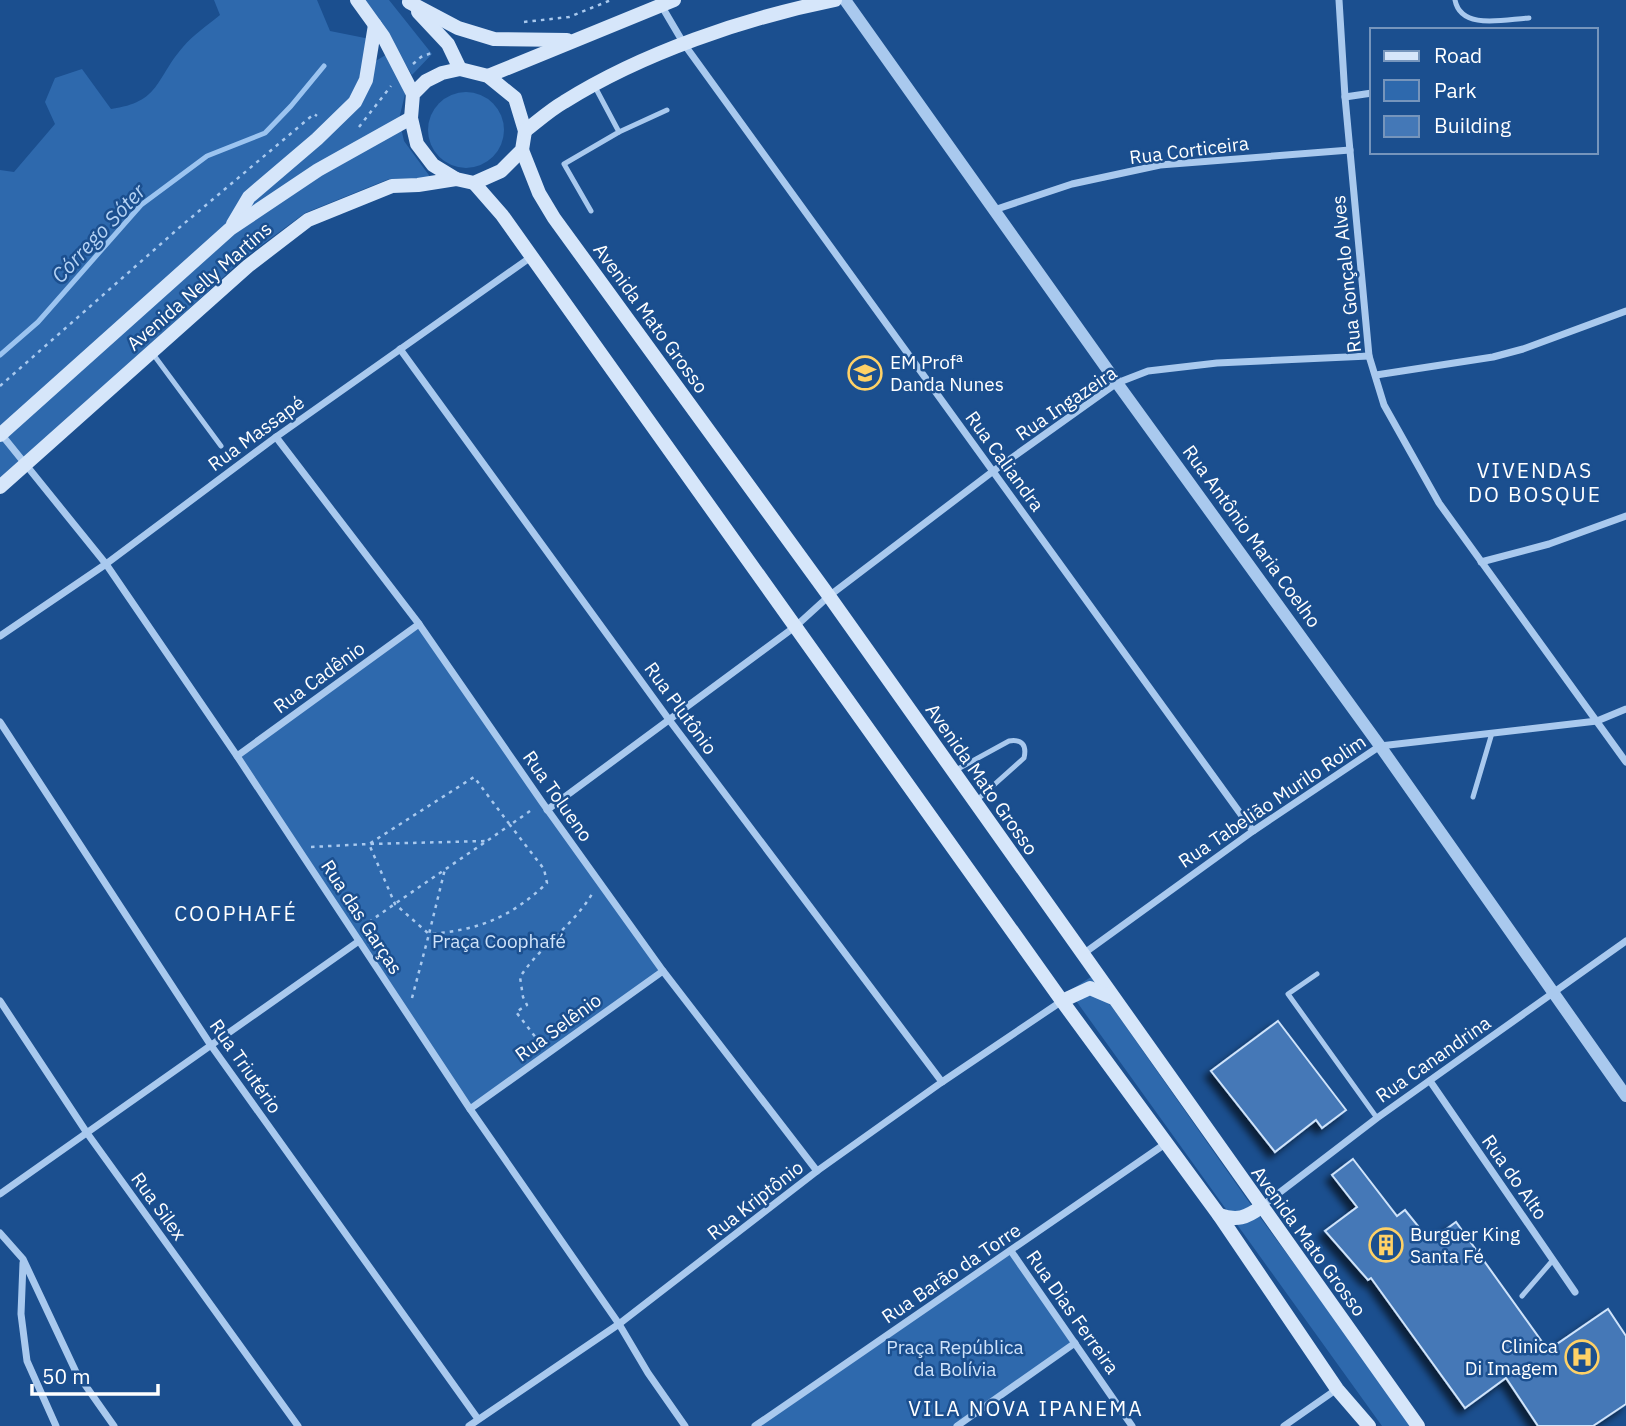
<svg xmlns="http://www.w3.org/2000/svg" width="1626" height="1426" viewBox="0 0 1626 1426" font-family="'IBM Plex Sans',sans-serif">
  <defs>
    <filter id="shadow"><feDropShadow dx="-6" dy="6" stdDeviation="3.5" flood-color="#0009"/></filter>
  </defs>
  <rect width="100%" height="100%" fill="#1b4f8f"/>
  <g fill="#2e69ad">
    <path d="M214,0H317L330,31L370,39L374,62L389,53L408,82L399,119L404,141L431,178L389,179L305,213L243,259L0,483V170L14,172L55,124L45,102L55,78L82,69L111,109C161,102 155,79 183,47C193,35 208,25 220,15Z"/>
    <path d="M363,0H389L432,54L412,75L387,33Z"/>
    <circle cx="466" cy="130" r="38"/>
    <path d="M419,624L663,971L470,1109L238,756Z"/>
    <path d="M1091,977L1249,1202L1413,1426H1382L1069,991Z"/>
    <path d="M1011,1251L1075,1343L957,1426H755Z"/>
  </g>
  <g fill="none" stroke-linecap="round" stroke-linejoin="round">
    <path stroke="#9cc4f0" stroke-width="5" d="M0,355L38,322L141,205L207,156L265,133L291,106L324,66"/>
  </g>
  <g fill="#4478b7" stroke="#cfe3fa" stroke-width="2" filter="url(#shadow)">
    <path d="M1278,1021L1346,1110L1322,1128L1316,1120L1275,1152L1211,1071Z"/>
    <path d="M1353,1159L1397,1216L1405,1210L1430,1241L1456,1222L1548,1350L1608,1309L1626,1336V1404L1593,1426H1538L1506,1378L1465,1408L1371,1278L1368,1280L1325,1231L1357,1207L1332,1175Z"/>
  </g>
  <g fill="none" stroke-linecap="round" stroke-linejoin="round">
    <g stroke="#a9c9ee" stroke-width="2.5" stroke-dasharray="3.5 5" stroke-linecap="butt">
      <path d="M524,22L569,17L611,0"/>
      <path d="M413,64L421,57L434,52"/>
      <path d="M359,127L391,86"/>
      <path d="M0,386L180,227L314,114L317,116"/>
      <path d="M311,847L369,844L474,777L510,825L533,809"/>
      <path d="M362,927C411,892 461,859 510,825L544,869L547,883C510,918 479,930 429,934L445,869"/>
      <path d="M412,998L429,934L395,904L369,844L487,841"/>
      <path d="M540,1043L516,1012L527,1005L523,997L520,977C540,946 573,926 592,894"/>
    </g>
    <g stroke="#a9c9ee" stroke-width="5">
      <path d="M1455,0C1461,31 1506,19 1529,18"/>
      <path d="M619,132L667,110"/>
      <path d="M591,211L564,164L619,132L594,85"/>
      <path d="M153,354L221,446"/>
      <path d="M956,770L1009,741C1022,739 1027,745 1024,758L977,800"/>
      <path d="M1473,797L1492,733"/>
      <path d="M1317,974L1288,994L1377,1118"/>
      <path d="M1522,1296L1553,1260"/>
    </g>
    <g stroke="#a9c9ee" stroke-width="7">
      <path d="M1339,0L1345,97L1369,356L1384,405L1439,503L1626,762"/>
      <path d="M661,5L684,44L1253,831"/>
      <path d="M1345,97L1372,93"/>
      <path d="M994,210L1072,184L1160,165L1350,150"/>
      <path d="M400,349L670,721L942,1082"/>
      <path d="M1376,375L1493,357L1523,349L1626,311"/>
      <path d="M1,434L106,564L237,756L470,1109L619,1324L648,1373L685,1426"/>
      <path d="M276,437L419,624L542,802L663,971L817,1171"/>
      <path d="M1481,562L1549,544L1626,516"/>
      <path d="M0,636L106,564L276,437L531,257"/>
      <path d="M0,722L210,1044L478,1419"/>
      <path d="M237,756L419,624"/>
      <path d="M547,810L796,626L829,596L992,472L1117,383L1148,371L1217,363L1369,356"/>
      <path d="M1083,954L1253,831L1380,746L1597,721L1626,709"/>
      <path d="M0,1001L87,1133L298,1426"/>
      <path d="M1430,1081L1575,1292"/>
      <path d="M470,1109L663,971"/>
      <path d="M0,1194L359,941"/>
      <path d="M1262,1206L1377,1118L1626,941"/>
      <path d="M0,1233L23,1259L76,1372L114,1426"/>
      <path d="M1011,1251L1132,1426"/>
      <path d="M23,1263L21,1314L27,1361L56,1426"/>
      <path d="M469,1426L619,1324L817,1171L942,1082L1062,1001"/>
      <path d="M755,1426L1165,1144"/>
      <path d="M957,1426L1075,1343"/>
      <path d="M1284,1426L1337,1389"/>
    </g>
    <path stroke="#a9c9ee" stroke-width="12" d="M845,0L1117,383L1380,746L1626,1096"/>
    <g stroke="#d6e6fa" stroke-width="14">
      <path d="M357,0L383,36L413,94"/>
      <path d="M409,2L458,28L494,39L567,40"/>
      <path d="M418,12L448,44L460,69"/>
      <path d="M460,69L488,76L515,98L525,131L522,150L501,171L474,183L456,179L433,165L417,144L411,118L413,94L426,81L442,73Z"/>
      <path d="M488,76L674,0"/>
      <path d="M525,131C538,121 550,110 564,102C642,53 745,18 835,0"/>
      <path d="M522,150L539,193L554,218L829,596L1418,1426"/>
      <path d="M474,183L502,215L1062,1001L1219,1215L1337,1389L1369,1426"/>
      <path d="M233,224L249,197L317,139L355,102L366,80L375,25"/>
      <path d="M0,435L230,229L318,170L411,118"/>
      <path d="M0,487L248,266L308,220L392,186L418,185L456,179"/>
      <path d="M1062,1001L1090,988L1111,997"/>
      <path d="M1219,1215C1237,1221 1246,1218 1261,1207"/>
    </g>
  </g>
  <defs>
    <symbol id="school-ring" viewBox="-11 -11 22 22"><circle r="9.5" fill="#1b4f8f" stroke="#ffd166" stroke-width="1.5"/><path d="M0-5L7-2L0 1L-7-2ZM-4 1L0 2.5L4 1V4Q0 6-4 4Z" fill="#ffd166"/></symbol>
    <symbol id="building-ring" viewBox="-11 -11 22 22"><circle r="9.5" fill="#1b4f8f" stroke="#ffd166" stroke-width="1.5"/><path d="M-4-6H4V6H1V3H-1V6H-4ZM-2.5-4.3h1.7v1.8h-1.7ZM.8-4.3h1.7v1.8H.8ZM-2.5-1h1.7V.8h-1.7ZM.8-1h1.7V.8H.8Z" fill="#ffd166"/></symbol>
    <symbol id="hospital-ring" viewBox="-11 -11 22 22"><circle r="9.5" fill="#1b4f8f" stroke="#ffd166" stroke-width="1.5"/><path d="M-5-5h3v3.5h4V-5h3V5h-3V1.5h-4V5h-3Z" fill="#ffd166"/></symbol>
  </defs>
  <g fill-rule="evenodd">
    <use href="#school-ring" x="846" y="354" width="38" height="38"/>
    <use href="#building-ring" x="1367" y="1226" width="38" height="38"/>
    <use href="#hospital-ring" x="1563" y="1338" width="38" height="38"/>
  </g>
  <g text-anchor="middle" dominant-baseline="central" stroke-width="5" stroke-linejoin="round" paint-order="stroke">
    <g font-size="19" fill="#fff" stroke="#1b4f8f">
      <text transform="translate(1189 150) rotate(-7)">Rua Corticeira</text>
      <text transform="translate(1346 274) rotate(-96)">Rua Gonçalo Alves</text>
      <text transform="translate(199 286) rotate(-41)">Avenida Nelly Martins</text>
      <text transform="translate(651 318) rotate(54)">Avenida Mato Grosso</text>
      <text transform="translate(1066 403) rotate(-34)">Rua Ingazeira</text>
      <text transform="translate(256 433) rotate(-36)">Rua Massapé</text>
      <text transform="translate(1005 461) rotate(54)">Rua Caliandra</text>
      <text transform="translate(1252 536) rotate(54)">Rua Antônio Maria Coelho</text>
      <text transform="translate(319 677) rotate(-36)">Rua Cadênio</text>
      <text transform="translate(681 708) rotate(54)">Rua Plutônio</text>
      <text transform="translate(982 779) rotate(55)">Avenida Mato Grosso</text>
      <text transform="translate(558 796) rotate(55)">Rua Tolueno</text>
      <text transform="translate(1272 801) rotate(-34)">Rua Tabelião Murilo Rolim</text>
      <text transform="translate(362 917) rotate(57)">Rua das Garças</text>
      <text transform="translate(558 1027) rotate(-36)">Rua Selênio</text>
      <text transform="translate(1433 1059) rotate(-35)">Rua Canandrina</text>
      <text transform="translate(246 1066) rotate(55)">Rua Triutério</text>
      <text transform="translate(1515 1177) rotate(55)">Rua do Alto</text>
      <text transform="translate(755 1200) rotate(-38)">Rua Kriptônio</text>
      <text transform="translate(159 1206) rotate(54)">Rua Silex</text>
      <text transform="translate(1309 1241) rotate(54)">Avenida Mato Grosso</text>
      <text transform="translate(951 1273) rotate(-34)">Rua Barão da Torre</text>
      <text transform="translate(1073 1312) rotate(55)">Rua Dias Ferreira</text>
    </g>
    <g font-size="19" fill="#fff" stroke="#1b4f8f" text-anchor="start">
      <text x="890" y="362">EM Profª<tspan x="890" dy="22">Danda Nunes</tspan></text>
      <text x="1410" y="1234">Burguer King<tspan x="1410" dy="22">Santa Fé</tspan></text>
      <text x="1558" y="1346" text-anchor="end">Clinica<tspan x="1558" dy="22">Di Imagem</tspan></text>
    </g>
    <g font-size="19" fill="#cfe3fa" stroke="#1b4f8f">
      <text x="499" y="941">Praça Coophafé</text>
      <text x="955" y="1347">Praça República<tspan x="955" dy="22">da Bolívia</tspan></text>
    </g>
    <g font-size="21" font-style="italic" fill="#b5d3f5" stroke="#1b4f8f">
      <text transform="translate(98 233) rotate(-47)">Córrego Sóter</text>
    </g>
    <g font-size="21" letter-spacing="2" fill="#fff" stroke="#1b4f8f">
      <text x="1535" y="470">VIVENDAS<tspan x="1535" dy="24">DO BOSQUE</tspan></text>
      <text x="236" y="913">COOPHAFÉ</text>
      <text x="1026" y="1408">VILA NOVA IPANEMA</text>
    </g>
  </g>
  <rect x="1370" y="28" width="228" height="126" fill="#1b4f8f" stroke="#7695bc" stroke-width="2"/>
  <rect x="1384" y="51" width="35" height="10" fill="#d6e6fa" stroke="#7695bc" stroke-width="2"/>
  <text x="1434" y="63" font-size="21" fill="#ffffff">Road</text>
  <rect x="1384" y="80" width="35" height="21" fill="#2e69ad" stroke="#7695bc" stroke-width="2"/>
  <text x="1434" y="98" font-size="21" fill="#ffffff">Park</text>
  <rect x="1384" y="116" width="35" height="21" fill="#4478b7" stroke="#7695bc" stroke-width="2"/>
  <text x="1434" y="133" font-size="21" fill="#ffffff">Building</text>
  <path d="M32 1384v10h126v-10" fill="none" stroke="#ffffff" stroke-width="3.5"/>
  <text x="42" y="1384" font-size="21" fill="#ffffff" stroke="#1b4f8f" stroke-width="5" paint-order="stroke">50 m</text>
</svg>
